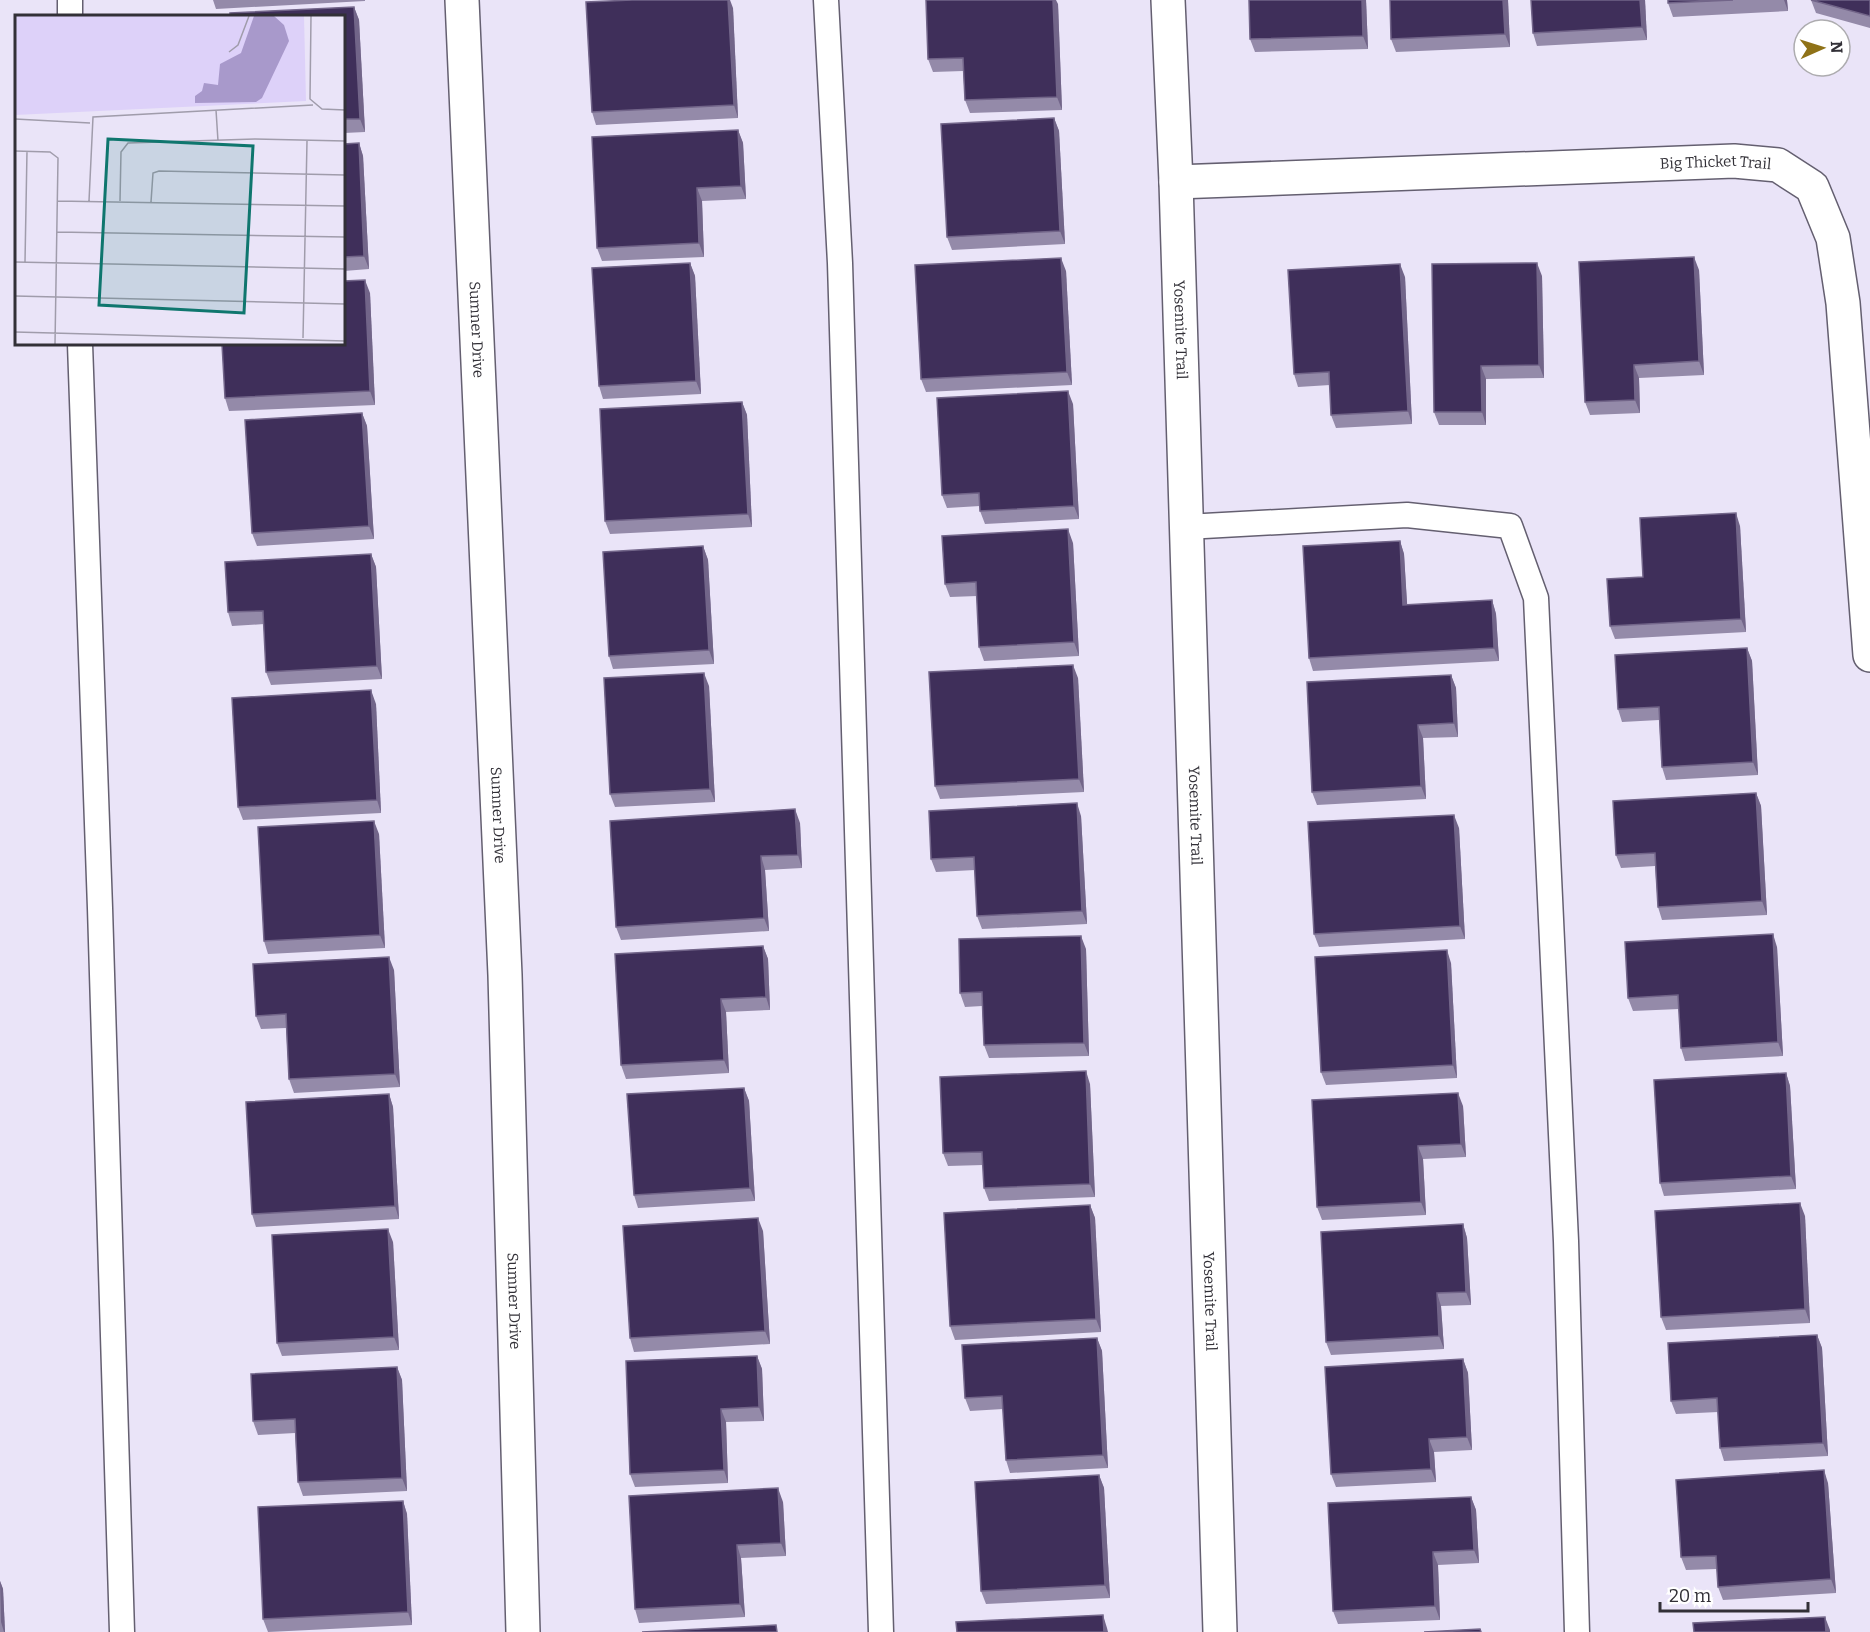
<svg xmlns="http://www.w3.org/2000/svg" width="1870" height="1632" viewBox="0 0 1870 1632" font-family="Bitter,serif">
  <rect width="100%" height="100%" fill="#eae4f8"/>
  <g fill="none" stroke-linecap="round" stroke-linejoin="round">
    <defs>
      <g id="lane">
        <path d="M70,0V16"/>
        <path d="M826,0L840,263L881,1632"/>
        <path d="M80,344L100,908L122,1632"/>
        <path d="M1186,527L1407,515L1510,526L1536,598L1566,1241L1577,1632"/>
      </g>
      <g id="street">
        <path id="s1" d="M462,0L505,975L523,1632"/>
        <path id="s2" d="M1168,0L1176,182L1220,1632"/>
        <path id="s3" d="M1176,182L1734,161L1778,165L1812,187L1833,238L1843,303L1870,655"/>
      </g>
    </defs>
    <use href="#lane" stroke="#645f70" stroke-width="27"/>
    <use href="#street" stroke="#645f70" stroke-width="36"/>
    <use href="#lane" stroke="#fff" stroke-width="24"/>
    <use href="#street" stroke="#fff" stroke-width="33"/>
  </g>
  <g fill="#948aa9">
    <path d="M213,0H365V1L216,9Z"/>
    <path d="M1366,0L1368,49L1255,52L1250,39Z"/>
    <path d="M1390,0H1508L1510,47L1396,52L1391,39Z"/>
    <path d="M1531,0H1645L1647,40L1537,46L1533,33Z"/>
    <path d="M1668,0H1787L1788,11L1673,17L1668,3Z"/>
    <path d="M1811,0H1870V28L1816,13Z"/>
    <path d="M1058,4L1062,110L970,113L965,100L963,71L933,72L928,59Z"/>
    <path d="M354,7L359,20L365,132L344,133V16Z"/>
    <path d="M733,8L738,118L596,125L592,112Z"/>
    <path d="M1054,118L1059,131L1065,244L952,250L947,237Z"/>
    <path d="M738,130L743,143L746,199L702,201L704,257L602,261L597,248Z"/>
    <path d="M359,143L363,156L369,269L344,271V144Z"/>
    <path d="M690,263L695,276L701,394L603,399L599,386Z"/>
    <path d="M1699,270L1704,375L1639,378L1640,413L1590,415L1585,402Z"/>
    <path d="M1066,271L1072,385L926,392L921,379Z"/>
    <path d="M1542,276L1544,378L1486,379V425H1439L1434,412Z"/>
    <path d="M1405,277L1412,424L1336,428L1331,415L1330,385L1298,387L1294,374Z"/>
    <path d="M370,293L375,405L229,411L225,398Z"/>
    <path d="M742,402L747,415L752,527L610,534L605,521Z"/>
    <path d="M1073,404L1079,519L985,524L980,511V506L947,508L942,495Z"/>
    <path d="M362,413L367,426L374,539L257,546L252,533Z"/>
    <path d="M1740,526L1746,632L1615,639L1610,626L1643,577Z"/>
    <path d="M1400,541L1404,554L1407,605L1492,600L1496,614L1499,661L1313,671L1309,658Z"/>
    <path d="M1073,543L1079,656L984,661L979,647L977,596L950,597L945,584Z"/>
    <path d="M703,546L708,560L714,664L613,669L609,656Z"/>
    <path d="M371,554L376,567L382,679L271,685L266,672L264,624L232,626L228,612Z"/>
    <path d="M1747,648L1752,661L1758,775L1666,780L1662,767L1659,720L1622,722L1618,709Z"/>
    <path d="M1451,675L1456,688L1458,737L1423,738L1426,799L1317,805L1312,792Z"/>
    <path d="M1078,678L1084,792L940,799L935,786Z"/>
    <path d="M709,686L715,802L615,807L610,794Z"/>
    <path d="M376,704L381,813L243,820L238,807Z"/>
    <path d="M1756,793L1761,806L1767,915L1662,920L1658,907L1655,866L1621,868L1616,855Z"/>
    <path d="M1081,816L1087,924L982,929L977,916L975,870L936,872L931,859Z"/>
    <path d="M800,823L802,868L765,870L769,931L621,940L616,927Z"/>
    <path d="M1459,828L1465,939L1319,947L1314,934Z"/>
    <path d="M379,834L385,948L268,954L264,941Z"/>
    <path d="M763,946L768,959L770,1010L726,1012L729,1073L626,1079L621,1065Z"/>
    <path d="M1777,947L1783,1056L1685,1061L1681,1048L1679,1009L1633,1011L1628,998Z"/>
    <path d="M1086,949L1089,1056L989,1058L984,1045L982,1006L965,1007L960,993Z"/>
    <path d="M1451,963L1457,1078L1326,1085L1321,1072Z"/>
    <path d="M394,970L400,1087L294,1093L289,1079L286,1028L261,1029L256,1016Z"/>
    <path d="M1786,1073L1790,1086L1796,1189L1664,1196L1660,1183Z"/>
    <path d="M1090,1084L1095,1197L989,1201L984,1188L983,1165L948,1166L943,1153Z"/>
    <path d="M744,1088L749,1101L755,1201L638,1208L634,1195Z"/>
    <path d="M389,1094L393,1107L399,1219L256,1227L252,1214Z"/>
    <path d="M1463,1106L1466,1157L1423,1159L1426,1215L1322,1220L1317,1207Z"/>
    <path d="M1090,1205L1095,1218L1101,1332L955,1340L950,1326Z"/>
    <path d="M1805,1216L1810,1323L1666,1330L1661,1317Z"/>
    <path d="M1463,1224L1467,1238L1471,1305L1441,1306L1444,1349L1331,1355L1326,1342Z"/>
    <path d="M763,1231L770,1344L634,1352L630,1338Z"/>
    <path d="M393,1242L399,1350L282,1356L277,1343Z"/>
    <path d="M1817,1335L1822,1348L1828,1456L1724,1461L1720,1448L1718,1412L1676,1414L1671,1401Z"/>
    <path d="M1097,1338L1102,1351L1108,1468L1010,1473L1006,1460L1003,1409L970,1411L965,1398Z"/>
    <path d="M757,1356L762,1369L764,1421L726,1422L728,1483L635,1487L630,1474Z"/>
    <path d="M1463,1359L1468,1373L1472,1450L1434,1452L1436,1482L1336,1487L1331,1474Z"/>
    <path d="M397,1367L402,1380L407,1491L303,1496L298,1482L295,1433L258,1435L253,1421Z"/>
    <path d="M1099,1475L1104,1488L1110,1598L986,1604L981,1591Z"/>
    <path d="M1828,1483L1836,1593L1723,1600L1718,1587L1717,1569L1686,1570L1681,1557Z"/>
    <path d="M1471,1497L1476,1510L1479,1563L1438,1565L1440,1620L1338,1624L1333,1611Z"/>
    <path d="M403,1501L407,1514L412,1625L268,1632L263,1619Z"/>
    <path d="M783,1502L786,1556L741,1558L745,1617L639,1623L635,1609Z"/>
    <path d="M0,1581L3,1589L5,1632H0Z"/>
  </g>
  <g fill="#726589">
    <path d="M728,0H730L733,8L738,118L734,105Z"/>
    <path d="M1053,0H1056L1058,4L1062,110L1057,97Z"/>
    <path d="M1362,0H1366L1368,49L1363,36Z"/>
    <path d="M1503,0H1508L1510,47L1505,34Z"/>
    <path d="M1640,0H1645L1647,40L1642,27Z"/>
    <path d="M1784,0H1787L1788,11Z"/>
    <path d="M354,7L359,20L365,132L360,119Z"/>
    <path d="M1054,118L1059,131L1065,244L1060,231Z"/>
    <path d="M738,130L743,143L746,199L741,186Z"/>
    <path d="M359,143L363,156L369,269L364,256Z"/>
    <path d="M697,188L702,201L704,257L699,243Z"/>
    <path d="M1694,257L1699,270L1704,375L1699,361Z"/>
    <path d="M1061,258L1066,271L1072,385L1067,372Z"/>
    <path d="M690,263L695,276L701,394L696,381Z"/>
    <path d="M1537,263L1542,276L1544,378L1539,365Z"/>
    <path d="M1400,264L1405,277L1412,424L1408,411Z"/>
    <path d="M365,280L370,293L375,405L370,391Z"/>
    <path d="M1634,365L1639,378L1640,413L1635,400Z"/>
    <path d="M1481,366L1486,379V425L1482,412Z"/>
    <path d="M1068,391L1073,404L1079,519L1074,506Z"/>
    <path d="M742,402L747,415L752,527L748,514Z"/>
    <path d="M362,413L367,426L374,539L369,526Z"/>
    <path d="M1736,513L1740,526L1746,632L1741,619Z"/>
    <path d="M1068,529L1073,543L1079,656L1074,642Z"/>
    <path d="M1400,541L1404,554L1408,618L1403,605Z"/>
    <path d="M703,546L708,560L714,664L709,650Z"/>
    <path d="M371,554L376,567L382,679L377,666Z"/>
    <path d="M1492,600L1496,614L1499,661L1494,648Z"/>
    <path d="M1747,648L1752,661L1758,775L1753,762Z"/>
    <path d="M1073,665L1078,678L1084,792L1079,779Z"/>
    <path d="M704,673L709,686L715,802L710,789Z"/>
    <path d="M1451,675L1456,688L1458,737L1454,723Z"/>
    <path d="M371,690L376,704L381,813L377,800Z"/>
    <path d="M1418,725L1423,738L1426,799L1421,786Z"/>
    <path d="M1756,793L1761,806L1767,915L1762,901Z"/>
    <path d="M1077,803L1081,816L1087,924L1082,911Z"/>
    <path d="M795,809L800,823L802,868L798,855Z"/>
    <path d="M1454,815L1459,828L1465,939L1460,926Z"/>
    <path d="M374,821L379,834L385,948L380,935Z"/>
    <path d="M761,856L765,870L769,931L764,918Z"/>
    <path d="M1773,934L1777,947L1783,1056L1778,1042Z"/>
    <path d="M1081,936L1086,949L1089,1056L1084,1043Z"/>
    <path d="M763,946L768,959L770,1010L766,997Z"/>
    <path d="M1447,950L1451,963L1457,1078L1453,1065Z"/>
    <path d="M389,957L394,970L400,1087L395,1074Z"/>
    <path d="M721,999L726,1012L729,1073L724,1060Z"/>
    <path d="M1086,1071L1090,1084L1095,1197L1090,1184Z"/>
    <path d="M1786,1073L1790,1086L1796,1189L1791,1176Z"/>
    <path d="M744,1088L749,1101L755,1201L750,1188Z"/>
    <path d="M1458,1093L1463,1106L1466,1157L1461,1144Z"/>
    <path d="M389,1094L393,1107L399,1219L395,1206Z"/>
    <path d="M1418,1146L1423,1159L1426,1215L1421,1202Z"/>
    <path d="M1800,1203L1805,1216L1810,1323L1805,1309Z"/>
    <path d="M1090,1205L1095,1218L1101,1332L1096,1319Z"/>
    <path d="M758,1218L763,1231L770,1344L765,1331Z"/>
    <path d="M1463,1224L1467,1238L1471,1305L1466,1292Z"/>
    <path d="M388,1229L393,1242L399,1350L394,1337Z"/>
    <path d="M1437,1293L1441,1306L1444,1349L1439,1336Z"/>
    <path d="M1817,1335L1822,1348L1828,1456L1823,1443Z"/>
    <path d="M1097,1338L1102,1351L1108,1468L1103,1455Z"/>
    <path d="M757,1356L762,1369L764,1421L759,1407Z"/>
    <path d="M1463,1359L1468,1373L1472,1450L1467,1437Z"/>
    <path d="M397,1367L402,1380L407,1491L402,1478Z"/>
    <path d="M721,1409L726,1422L728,1483L724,1470Z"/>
    <path d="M1429,1439L1434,1452L1436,1482L1431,1469Z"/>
    <path d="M1824,1470L1828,1483L1836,1593L1831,1579Z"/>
    <path d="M1099,1475L1104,1488L1110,1598L1105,1585Z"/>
    <path d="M778,1488L783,1502L786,1556L781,1543Z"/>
    <path d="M1471,1497L1476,1510L1479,1563L1474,1550Z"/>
    <path d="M403,1501L407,1514L412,1625L408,1612Z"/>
    <path d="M737,1545L741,1558L745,1617L740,1604Z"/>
    <path d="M1433,1552L1438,1565L1440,1620L1435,1606Z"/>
    <path d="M0,1581L3,1589L5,1632H4L1,1622Z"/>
    <path d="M1103,1615L1107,1628L1108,1632H1104Z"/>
    <path d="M1825,1617L1830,1630V1632H1826Z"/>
  </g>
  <g fill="#3f2f5a" stroke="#726589" stroke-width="1.5">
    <path d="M632,0H728L734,105L592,112L586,2Z"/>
    <path d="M926,0H1053L1057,97L965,100L963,58L928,59Z"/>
    <path d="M1249,0H1362L1363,36L1250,39Z"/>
    <path d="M1390,0H1503L1505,34L1391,39Z"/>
    <path d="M1531,0H1640L1642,27L1533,33Z"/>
    <path d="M1668,0H1733L1668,3Z"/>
    <path d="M1811,0H1870V16Z"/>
    <path d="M354,7L360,119H344V16H230V13Z"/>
    <path d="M1054,118L1060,231L947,237L941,124Z"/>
    <path d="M738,130L741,186L697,188L699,243L597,248L592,137Z"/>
    <path d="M359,143L364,256L344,257V144Z"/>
    <path d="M1694,257L1699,361L1634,365L1635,400L1585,402L1579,262Z"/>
    <path d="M1061,258L1067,372L921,379L915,265Z"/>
    <path d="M690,263L696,381L599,386L592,268Z"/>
    <path d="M1537,263L1539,365L1481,366L1482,412H1434L1432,264Z"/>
    <path d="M1400,264L1408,411L1331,415L1329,372L1294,374L1288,270Z"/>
    <path d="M365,280L370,391L225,398L222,344H344V281Z"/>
    <path d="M1068,391L1074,506L980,511L979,493L942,495L937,398Z"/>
    <path d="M742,402L748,514L605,521L600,409Z"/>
    <path d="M362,413L369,526L252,533L245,420Z"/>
    <path d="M1736,513L1741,619L1610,626L1607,579L1643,577L1640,518Z"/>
    <path d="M1068,529L1074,642L979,647L976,582L945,584L942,536Z"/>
    <path d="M1400,541L1403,605L1492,600L1494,648L1309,658L1303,546Z"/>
    <path d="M703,546L709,650L609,656L603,552Z"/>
    <path d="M371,554L377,666L266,672L263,611L228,612L225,562Z"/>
    <path d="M1747,648L1753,762L1662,767L1659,707L1618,709L1615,655Z"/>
    <path d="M1073,665L1079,779L935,786L929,672Z"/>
    <path d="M704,673L710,789L610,794L604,678Z"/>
    <path d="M1451,675L1454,723L1418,725L1421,786L1312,792L1307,682Z"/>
    <path d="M371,690L377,800L238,807L232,698Z"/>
    <path d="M1756,793L1762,901L1658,907L1655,853L1616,855L1613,801Z"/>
    <path d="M1077,803L1082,911L977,916L974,857L931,859L929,811Z"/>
    <path d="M795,809L798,855L761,856L764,918L616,927L610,821Z"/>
    <path d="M1454,815L1460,926L1314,934L1308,822Z"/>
    <path d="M374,821L380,935L264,941L258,827Z"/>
    <path d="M1773,934L1778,1042L1681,1048L1678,995L1628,998L1625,942Z"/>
    <path d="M1081,936L1084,1043L984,1045L982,992L960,993L959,939Z"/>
    <path d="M763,946L766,997L721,999L724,1060L621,1065L615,954Z"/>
    <path d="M1447,950L1453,1065L1321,1072L1315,957Z"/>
    <path d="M389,957L395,1074L289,1079L286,1014L256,1016L253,964Z"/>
    <path d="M1086,1071L1090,1184L984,1188L982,1152L943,1153L940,1077Z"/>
    <path d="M1786,1073L1791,1176L1660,1183L1654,1080Z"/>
    <path d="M744,1088L750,1188L634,1195L627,1094Z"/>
    <path d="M1458,1093L1461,1144L1418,1146L1421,1202L1317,1207L1312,1100Z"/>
    <path d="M389,1094L395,1206L252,1214L246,1102Z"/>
    <path d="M1800,1203L1805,1309L1661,1317L1655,1211Z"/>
    <path d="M1090,1205L1096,1319L950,1326L944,1213Z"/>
    <path d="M758,1218L765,1331L630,1338L623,1226Z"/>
    <path d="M1463,1224L1466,1292L1437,1293L1439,1336L1326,1342L1321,1232Z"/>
    <path d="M388,1229L394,1337L277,1343L272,1235Z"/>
    <path d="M1817,1335L1823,1443L1720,1448L1717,1398L1671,1401L1668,1343Z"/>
    <path d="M1097,1338L1103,1455L1006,1460L1002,1396L965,1398L962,1345Z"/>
    <path d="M757,1356L759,1407L721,1409L724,1470L630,1474L626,1361Z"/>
    <path d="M1463,1359L1467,1437L1429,1439L1431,1469L1331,1474L1325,1367Z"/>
    <path d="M397,1367L402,1478L298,1482L295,1419L253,1421L251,1374Z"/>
    <path d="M1824,1470L1831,1579L1718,1587L1716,1556L1681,1557L1676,1480Z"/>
    <path d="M1099,1475L1105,1585L981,1591L975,1482Z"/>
    <path d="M778,1488L781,1543L737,1545L740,1604L635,1609L629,1496Z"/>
    <path d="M1471,1497L1474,1550L1433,1552L1435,1606L1333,1611L1328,1503Z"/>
    <path d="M403,1501L408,1612L263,1619L258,1507Z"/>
    <path d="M1103,1615L1104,1632H957L956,1622Z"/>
    <path d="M1825,1617L1826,1632H1694L1693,1623Z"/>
    <path d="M776,1625L777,1632H642Z"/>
    <path d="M1480,1629L1481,1632H1424Z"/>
  </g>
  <g text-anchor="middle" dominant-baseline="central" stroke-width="6" stroke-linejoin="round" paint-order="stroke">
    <g font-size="15" fill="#323037" stroke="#fff">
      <text stroke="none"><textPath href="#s3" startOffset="540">Big Thicket Trail</textPath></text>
      <text stroke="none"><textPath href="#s1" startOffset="330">Sumner Drive</textPath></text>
      <text stroke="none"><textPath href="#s2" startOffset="330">Yosemite Trail</textPath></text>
      <text stroke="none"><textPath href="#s1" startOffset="816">Sumner Drive</textPath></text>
      <text stroke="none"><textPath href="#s2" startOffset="816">Yosemite Trail</textPath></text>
      <text stroke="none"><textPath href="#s1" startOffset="1302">Sumner Drive</textPath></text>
      <text stroke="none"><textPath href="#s2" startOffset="1302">Yosemite Trail</textPath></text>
    </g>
  </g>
  <g transform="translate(15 15)">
    <rect width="330" height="330" fill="#eae4f8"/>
    <path d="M0,1H289L291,86L0,100Z" fill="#ddd1f9"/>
    <path d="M239,1H259L269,10L274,26L247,83L241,87L180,88V81L187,76L189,68L203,70L205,49L226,38Z" fill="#a899cb"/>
    <path fill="none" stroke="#a09cab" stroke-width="1.5" d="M296,1L295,84L307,94L330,95M330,1V40M214,37L223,30L234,1M201,95L203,126M0,104L75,108M0,136L35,137L43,143L40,329M42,186L330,191M74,186L78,102L298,90M105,186L106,137L113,128L240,124L330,126M136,187L138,158L144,156L330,160M42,217L330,222M0,247L330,254M10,247L12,136M0,281L330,289M0,317L330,326M288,323L292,126"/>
    <path fill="#0f766e" fill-opacity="0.15" stroke="#0f766e" stroke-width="3" d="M93,124L238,131L229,298L84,290Z"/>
    <rect width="330" height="330" fill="none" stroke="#323037" stroke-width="3"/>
  </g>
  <g transform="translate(1822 48) rotate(87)"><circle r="28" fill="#ffffff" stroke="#adacaf" stroke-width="1.5"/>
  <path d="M0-4.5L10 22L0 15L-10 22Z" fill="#8f7217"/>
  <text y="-9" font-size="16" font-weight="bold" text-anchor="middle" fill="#323037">N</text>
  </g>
  <path d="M1660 1602v9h148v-9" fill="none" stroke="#323037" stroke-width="3"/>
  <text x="1669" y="1602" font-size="18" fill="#323037" stroke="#ffffff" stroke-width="4.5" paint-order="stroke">20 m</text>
</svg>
